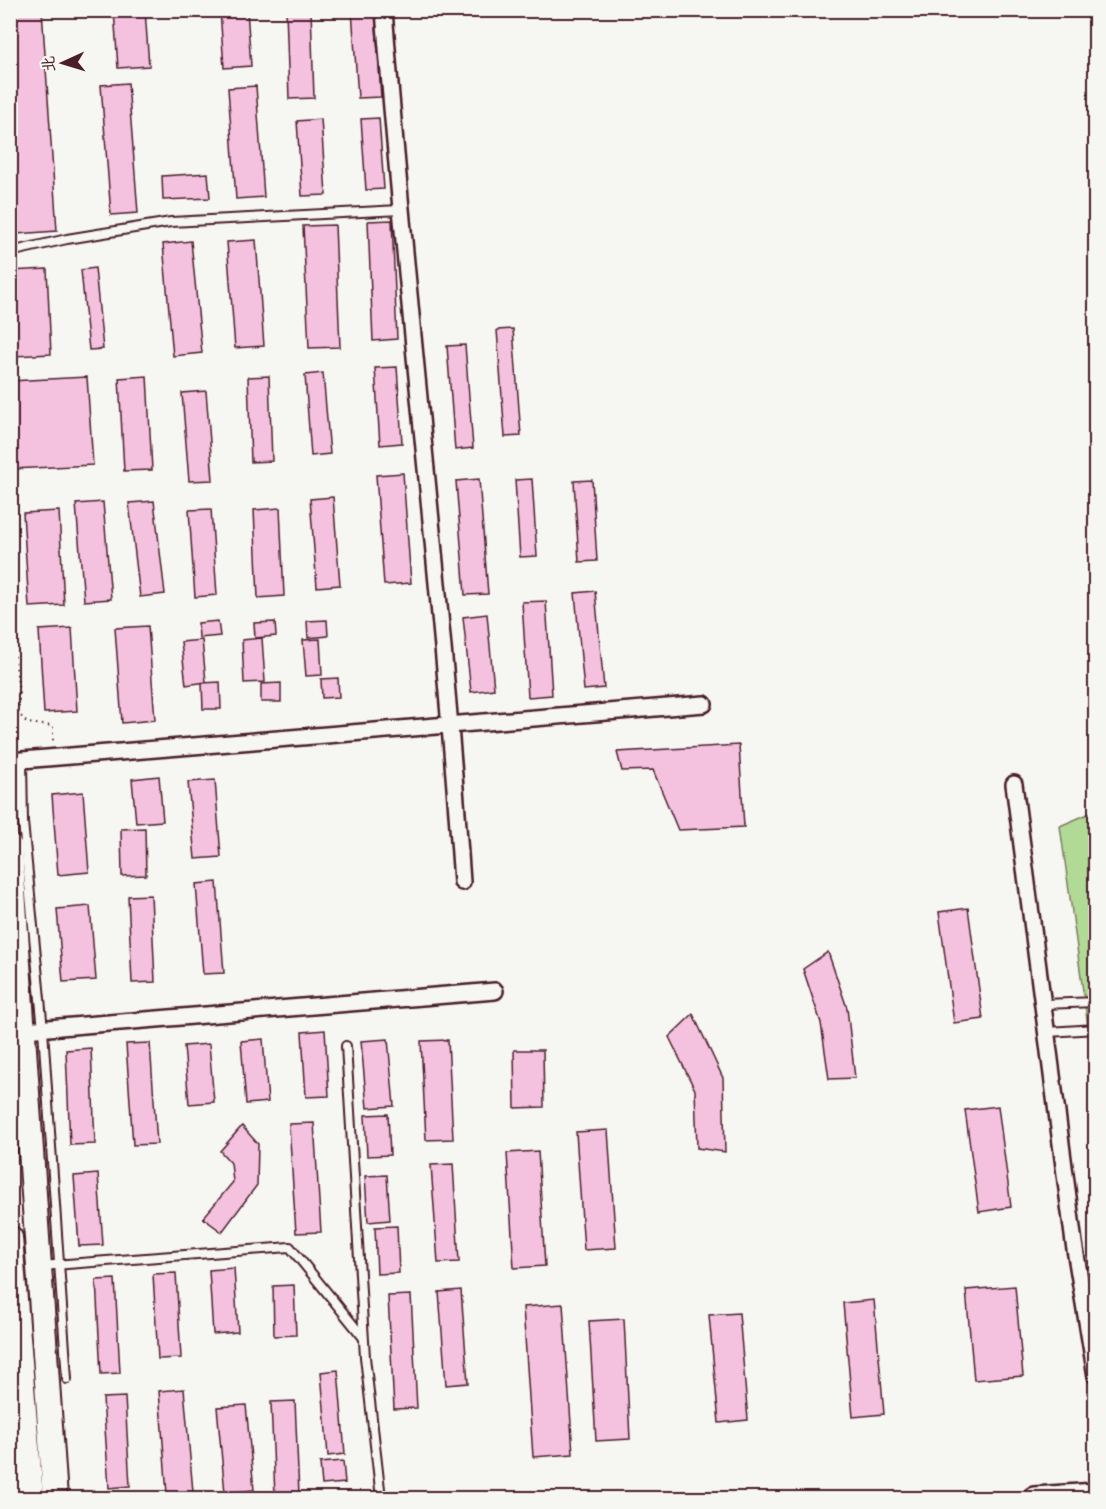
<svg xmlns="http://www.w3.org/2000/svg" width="1106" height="1509" viewBox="0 0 1106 1509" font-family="Caveat,'LXGW WenKai TC',sans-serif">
  <rect width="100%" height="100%" fill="#f6f6f2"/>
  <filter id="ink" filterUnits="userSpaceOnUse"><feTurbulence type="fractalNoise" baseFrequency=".0167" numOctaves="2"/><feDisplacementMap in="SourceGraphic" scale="12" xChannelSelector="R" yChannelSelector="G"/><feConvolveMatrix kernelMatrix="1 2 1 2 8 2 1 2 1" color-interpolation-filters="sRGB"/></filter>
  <g filter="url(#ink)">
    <path fill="#b1da97" stroke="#7e7c61" stroke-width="1.5" d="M1095,811V1077L1060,826Z"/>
    <g fill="#f4c1df" stroke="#4a1f2b" stroke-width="1.5">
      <path d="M10,10H42L57,231L16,234L10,147Z"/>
      <path d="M114,10H145L149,66L118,68Z"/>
      <path d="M220,10H247L251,66L224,68Z"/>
      <path d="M286,10H311L314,98L289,99Z"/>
      <path d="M352,10H375L381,97L358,98Z"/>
      <path d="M128,83L138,213L111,215L101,85Z"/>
      <path d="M256,86L264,197L236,199L228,88Z"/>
      <path d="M379,118L384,189L366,190L361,119Z"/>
      <path d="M321,119L326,195L302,196L297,121Z"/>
      <path d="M208,173L210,198L163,200L162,176Z"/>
      <path d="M392,220L397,339L373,341L368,221Z"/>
      <path d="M335,225L340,347L309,348L303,226Z"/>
      <path d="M256,240L264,346L235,348L227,242Z"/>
      <path d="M191,241L202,353L173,356L163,244Z"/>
      <path d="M95,268L103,349L89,350L81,270Z"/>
      <path d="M47,269L51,354L14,356L10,271Z"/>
      <path d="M513,329L521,436L505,437L497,330Z"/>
      <path d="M465,345L473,448L455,450L447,346Z"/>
      <path d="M397,367L402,443L380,445L375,368Z"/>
      <path d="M323,373L330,454L311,456L305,375Z"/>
      <path d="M147,376L152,470L124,471L119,378Z"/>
      <path d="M269,376L272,461L251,462L248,377Z"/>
      <path d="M87,377L93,465L12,469L10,381Z"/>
      <path d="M206,391L213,480L189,481L182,393Z"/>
      <path d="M403,473L411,583L384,585L376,475Z"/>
      <path d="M479,479L488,594L465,595L456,481Z"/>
      <path d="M532,479L537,556L520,557L515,480Z"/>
      <path d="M592,480L597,561L579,562L574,481Z"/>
      <path d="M333,497L340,585L317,587L310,499Z"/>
      <path d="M154,501L165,594L140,597L129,503Z"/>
      <path d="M103,502L111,599L84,601L76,504Z"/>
      <path d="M280,508L284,596L258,598L254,510Z"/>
      <path d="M211,509L217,595L195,597L189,510Z"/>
      <path d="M59,511L64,605L29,607L23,513Z"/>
      <path d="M595,591L604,688L584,690L575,593Z"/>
      <path d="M546,601L552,695L528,697L522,602Z"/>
      <path d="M487,614L494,689L471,692L463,617Z"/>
      <path d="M327,620L328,636L308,638L307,621Z"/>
      <path d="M218,621L220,636L199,638L198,623Z"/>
      <path d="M275,622L276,636L255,638L254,623Z"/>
      <path d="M148,626L155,720L122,723L115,628Z"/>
      <path d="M72,628L77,711L44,713L39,630Z"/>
      <path d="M262,638L265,682L244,683L242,640Z"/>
      <path d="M320,639L322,675L306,676L303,640Z"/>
      <path d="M202,640L206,682L186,685L181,642Z"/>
      <path d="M338,678L339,697L322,698L321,679Z"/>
      <path d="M220,682L221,709H203L202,683Z"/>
      <path d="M281,683V702H261V684Z"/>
      <path d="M739,745L744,827L678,830L653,770L622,771L617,752Z"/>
      <path d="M159,776L163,821L136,823L132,779Z"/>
      <path d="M215,780L221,857L195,859L188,782Z"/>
      <path d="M83,792L89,872L58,875L52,795Z"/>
      <path d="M145,828L146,875L122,876L121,829Z"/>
      <path d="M217,882L224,973L203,974L196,884Z"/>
      <path d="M151,895L155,982L132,983L128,896Z"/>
      <path d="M90,906L96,980L63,982L57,909Z"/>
      <path d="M968,908L983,1019L954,1023L939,912Z"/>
      <path d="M828,952L847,1008L855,1078L829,1079L821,1023L803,969Z"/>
      <path d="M693,1014L723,1078L725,1152L697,1148L695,1090L669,1037Z"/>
      <path d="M325,1030L329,1096L306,1097L302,1032Z"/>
      <path d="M263,1039L268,1102L246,1104L241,1041Z"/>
      <path d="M388,1039L394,1106L367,1108L361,1041Z"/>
      <path d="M448,1040L453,1139L426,1140L421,1041Z"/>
      <path d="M150,1043L157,1144L133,1145L126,1044Z"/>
      <path d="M209,1044L214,1102L189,1104L184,1046Z"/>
      <path d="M91,1048L95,1144L70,1145L66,1050Z"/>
      <path d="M514,1050H543L544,1107L515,1108Z"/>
      <path d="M998,1106L1011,1207L979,1212L965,1110Z"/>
      <path d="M388,1114L390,1155L367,1156L365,1115Z"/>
      <path d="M314,1123L321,1232L296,1233L289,1124Z"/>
      <path d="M242,1126L258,1144L257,1185L222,1232L203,1218L233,1182L231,1163L220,1151Z"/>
      <path d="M608,1130L616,1248L584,1250L576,1132Z"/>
      <path d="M538,1151L545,1266L514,1268L507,1153Z"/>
      <path d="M453,1164L459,1262L438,1263L431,1165Z"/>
      <path d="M98,1174L103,1245L79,1246L74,1176Z"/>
      <path d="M387,1175L390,1220L368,1222L365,1176Z"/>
      <path d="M397,1226L399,1273L377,1274L375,1227Z"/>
      <path d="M234,1268L238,1332L213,1334L209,1270Z"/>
      <path d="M176,1273L181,1358L158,1359L153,1274Z"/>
      <path d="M115,1279L120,1373L101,1374L96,1280Z"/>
      <path d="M294,1285L296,1335L274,1336L273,1286Z"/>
      <path d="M1015,1286L1023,1376L974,1380L966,1290Z"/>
      <path d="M461,1290L468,1383L446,1385L439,1292Z"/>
      <path d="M411,1295L417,1408L394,1409L388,1296Z"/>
      <path d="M874,1300L884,1414L853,1417L843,1303Z"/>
      <path d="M563,1304L573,1454L533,1457L523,1307Z"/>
      <path d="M739,1313L748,1420L719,1423L709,1315Z"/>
      <path d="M624,1319L630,1439L596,1441L589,1321Z"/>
      <path d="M338,1370L345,1454L328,1456L321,1372Z"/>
      <path d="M184,1389L193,1492L167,1494L159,1391Z"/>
      <path d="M125,1397L130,1486L109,1488L103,1398Z"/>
      <path d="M295,1401L299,1495L275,1496L271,1402Z"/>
      <path d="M246,1405L254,1490L225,1493L217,1407Z"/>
      <path d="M343,1461L345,1483L322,1485L320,1463Z"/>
    </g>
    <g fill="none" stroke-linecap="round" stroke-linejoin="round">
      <defs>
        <g id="service">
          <path d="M10,252L67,239L171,222L400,210"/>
          <path d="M22,760L23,822L43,1030L67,1379"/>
          <path d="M1044,1004L1096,1002"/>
          <path d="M1048,1032L1096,1029"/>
          <path d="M346,1046L365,1357L381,1498"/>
          <path d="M41,1266L290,1247L363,1337"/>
        </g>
        <g id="minor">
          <path d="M384,10C406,301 442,591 462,882"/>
          <path d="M10,761L704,704"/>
          <path d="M1014,784L1074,1243L1096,1376"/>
          <path d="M24,1030L495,991"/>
        </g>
        <path id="secondary" d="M1034,1498L1096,1494"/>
        <g id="primary">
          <path d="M10,847L55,1498"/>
          <path d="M10,1238L31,1498"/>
          <path d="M10,1486L12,1498"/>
        </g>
      </defs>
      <use href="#service" stroke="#4a1f2b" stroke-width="12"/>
      <use href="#minor" stroke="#4a1f2b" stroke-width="20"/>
      <use href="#secondary" stroke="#4a1f2b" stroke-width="26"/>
      <use href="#primary" stroke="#4a1f2b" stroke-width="28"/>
      <g stroke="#4a1f2b" stroke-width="2" stroke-dasharray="1.5 4.5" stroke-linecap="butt">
        <path d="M10,641H13L19,693L10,694"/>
        <path d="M19,693V714L27,723L53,726V743"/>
      </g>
      <use href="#service" stroke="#f6f6f2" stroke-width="8"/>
      <use href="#minor" stroke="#f6f6f2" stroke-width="15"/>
      <use href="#secondary" stroke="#f6f6f2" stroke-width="21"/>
      <use href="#primary" stroke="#f6f6f2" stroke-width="24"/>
    </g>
  </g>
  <rect width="1106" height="1509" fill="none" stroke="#f6f6f2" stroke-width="36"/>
  <rect x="18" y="18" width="1070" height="1473" fill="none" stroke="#4a1f2b" stroke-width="2" filter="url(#ink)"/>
  <g transform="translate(63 63) rotate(266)" stroke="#f6f6f2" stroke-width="4.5" paint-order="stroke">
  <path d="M0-4.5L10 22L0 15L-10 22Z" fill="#4a1f2b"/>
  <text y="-9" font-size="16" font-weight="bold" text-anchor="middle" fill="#4a1f2b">北</text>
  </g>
</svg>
